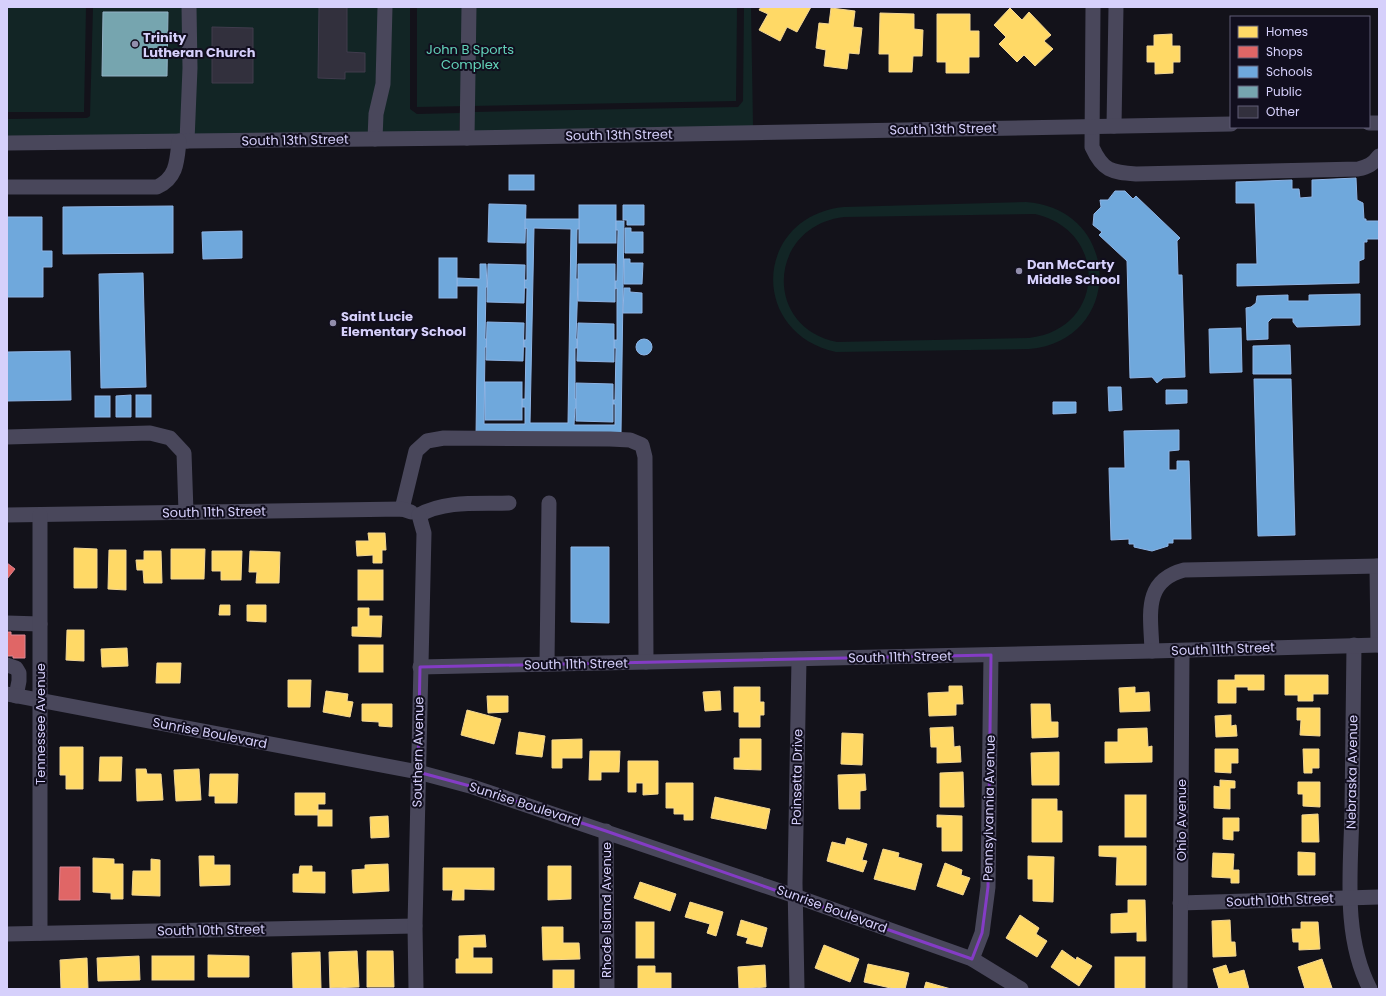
<svg xmlns="http://www.w3.org/2000/svg" width="1386" height="996" viewBox="0 0 1386 996" font-family="Poppins,sans-serif">
  <rect width="100%" height="100%" fill="#13121a"/>
  <g fill="#122525" fill-rule="evenodd">
    <path d="M7,7H86L84,112H7Z"/>
    <path d="M93,7H410V109L417,114L460,113L459,132L7,136V119L87,118L90,116Z"/>
    <path d="M417,7H737L736,101L417,107Z"/>
    <path d="M744,7H751L753,126L474,132V112L738,107L743,101Z"/>
    <path d="M1026,202C1122,209 1125,340 1029,349L836,352C748,333 754,216 844,207ZM1035,214C1110,231 1105,330 1029,338L837,342C762,327 768,226 844,217Z"/>
  </g>
  <g fill="#ffd966" stroke="#f3d693">
    <path d="M761,7H811L797,32L787,27L780,41L759,30L768,14L759,10Z"/>
    <path d="M831,8L855,11L853,27L862,28L859,54L849,53L847,69L824,66L826,50L816,48L819,23L829,24Z"/>
    <path d="M1010,8L1022,20L1029,12L1051,35L1044,41L1053,49L1035,66L1024,55L1017,62L999,44L1006,37L994,25Z"/>
    <path d="M880,13L914,14V29L923,30L922,56H913L912,72H889V54H879Z"/>
    <path d="M937,14H970V31H979V57H969V73H946V62H937Z"/>
    <path d="M1172,34V46H1180V62H1173V73L1155,74V62H1147V46H1154V35Z"/>
    <path d="M368,533H385L386,550H382V563H373V555L357,556L356,541H369Z"/>
    <path d="M74,548L97,549V588H74Z"/>
    <path d="M171,549H205L204,579H171Z"/>
    <path d="M109,550H126V590L108,589Z"/>
    <path d="M144,551H161L162,583H144L143,570H137L136,560H144Z"/>
    <path d="M212,551H242L241,580H221V571H212Z"/>
    <path d="M250,551L280,552L279,583H256L257,572H249Z"/>
    <rect x="358" y="570" width="25" height="30"/>
    <path d="M220,605H230V615H219Z"/>
    <path d="M247,605H266V622L247,621Z"/>
    <path d="M358,608H369V616H382L381,637L352,636V627H358Z"/>
    <path d="M67,630H84V661L66,660Z"/>
    <rect x="359" y="645" width="24" height="27"/>
    <path d="M127,648L128,666L102,667L101,649Z"/>
    <path d="M157,663H181L180,683H156Z"/>
    <path d="M1235,675H1264V690H1248V687H1236V703H1218V680H1235Z"/>
    <path d="M1285,675H1328V694H1313V701H1298V695H1285Z"/>
    <path d="M288,680H311L310,707H288Z"/>
    <path d="M949,686H962L963,704H956V715L929,716L928,693L949,692Z"/>
    <path d="M734,687H760V702H764V715H760V727H739V712H734Z"/>
    <path d="M1135,687V693L1149,692L1150,711L1120,712L1119,688Z"/>
    <path d="M326,691L348,694L347,701L353,702L350,717L323,712Z"/>
    <path d="M720,691L721,710L705,711L703,692Z"/>
    <path d="M487,696H508V712L488,713Z"/>
    <path d="M362,704H392V727L379,726V722L362,721Z"/>
    <path d="M1031,704H1050L1051,722H1058V737L1032,738Z"/>
    <path d="M1297,708H1320V736L1300,735L1301,720H1297Z"/>
    <path d="M467,710L501,719L494,744L461,735Z"/>
    <path d="M1231,715V726L1236,725L1237,736L1216,737L1215,716Z"/>
    <path d="M953,727L954,747L960,746L961,762L937,763V747H931L930,728Z"/>
    <path d="M1147,728L1148,747L1152,746V762L1105,763V742H1118V729Z"/>
    <path d="M519,732L545,736L542,757L516,754Z"/>
    <path d="M842,733L863,734L862,765L841,764Z"/>
    <path d="M582,739V758H562V768H552V740Z"/>
    <path d="M740,739H761V770L734,769V758H740Z"/>
    <path d="M60,747H83V789H66V775H60Z"/>
    <path d="M1215,749H1238V763H1231V773L1215,772Z"/>
    <path d="M1303,749H1319V768H1312V773H1304Z"/>
    <path d="M590,751H620L619,772H601V780H589Z"/>
    <path d="M1059,752V785H1032L1031,753Z"/>
    <path d="M100,757H122L121,781H99Z"/>
    <path d="M628,761H658V794L643,795V783H636V792H628Z"/>
    <path d="M136,769H146L147,774H161L163,800L137,801Z"/>
    <path d="M199,769L201,800L176,801L174,770Z"/>
    <path d="M963,772L964,807H940V773Z"/>
    <path d="M210,774H238L237,803H215V796H209Z"/>
    <path d="M865,774L866,790L860,791V809H839L838,775Z"/>
    <path d="M1220,780L1235,781V788H1230V809L1214,808V786L1220,787Z"/>
    <path d="M1298,782H1320V807L1303,806V794H1298Z"/>
    <path d="M666,783H693V820H684V814H674V808H666Z"/>
    <path d="M295,793H325V804H318V815H295Z"/>
    <rect x="1125" y="795" width="21" height="42"/>
    <path d="M715,797L770,809L766,829L711,818Z"/>
    <path d="M1032,799H1057V811H1062V842H1032Z"/>
    <rect x="318" y="810" width="14" height="16"/>
    <path d="M1318,814L1319,842H1302V815Z"/>
    <path d="M937,815L962,816V851H942V827H937Z"/>
    <path d="M388,816L389,837L371,838L370,817Z"/>
    <path d="M1223,818H1239V831H1233V840L1223,839Z"/>
    <path d="M847,838L867,844L862,860L867,861L863,872L827,861L832,842L845,845Z"/>
    <path d="M1099,846H1146V885H1116L1117,857L1099,856Z"/>
    <path d="M883,849L899,853L898,857L922,864L915,890L874,879Z"/>
    <path d="M1298,852L1315,853V875H1298Z"/>
    <path d="M1213,853L1234,854L1233,870H1239V883H1231V878L1212,877Z"/>
    <path d="M199,856H214V865H230V885L200,886Z"/>
    <path d="M1028,856L1054,857L1053,902L1033,901V879H1028Z"/>
    <path d="M93,858L114,859V864H123V899H111V893L93,892Z"/>
    <path d="M151,859L160,860V896L132,895L133,871H151Z"/>
    <path d="M945,863L962,870L961,875L970,878L963,895L937,886Z"/>
    <path d="M388,864L389,891L353,893L352,870L365,869V865Z"/>
    <path d="M300,866H312V872H325V893L293,892V874H299Z"/>
    <path d="M548,866H571V899L548,900Z"/>
    <path d="M443,868H494V890L464,889V900H452L453,890H443Z"/>
    <path d="M640,882L676,894L670,911L634,898Z"/>
    <path d="M1128,900H1145L1146,941H1137V932L1111,933V914L1128,913Z"/>
    <path d="M690,902L723,912L716,936L707,933L710,924L685,917Z"/>
    <path d="M1020,915L1039,928L1036,934L1047,941L1037,957L1006,938Z"/>
    <path d="M741,920L767,928L762,947L746,943L748,938L737,935Z"/>
    <path d="M1230,920L1231,942H1235L1236,956L1213,957L1212,921Z"/>
    <rect x="636" y="922" width="18" height="36"/>
    <path d="M1301,922H1318L1320,949L1299,950V942H1293L1292,929H1301Z"/>
    <path d="M542,927H563V943H579L580,959L543,960Z"/>
    <path d="M485,935L486,947H473V958H492V973H456V959H459V936Z"/>
    <path d="M824,945L859,959L850,982L815,968Z"/>
    <path d="M1062,950L1076,960L1077,957L1092,966L1079,986L1051,967Z"/>
    <path d="M357,951L359,987L330,988L329,952Z"/>
    <path d="M367,951H393L394,987H367Z"/>
    <path d="M320,952L321,988L293,989L292,953Z"/>
    <path d="M208,955L249,956V977H208Z"/>
    <path d="M139,956L140,980L98,981L97,958Z"/>
    <rect x="152" y="956" width="42" height="24"/>
    <rect x="1115" y="957" width="30" height="32"/>
    <path d="M87,958L88,989H61L60,960Z"/>
    <path d="M1322,959L1332,988L1305,989L1298,967Z"/>
    <path d="M868,964L909,973L905,989H895L864,982Z"/>
    <path d="M765,965L766,987L739,989L738,967Z"/>
    <path d="M1226,965L1229,974L1244,970L1249,989H1219L1213,969Z"/>
    <path d="M638,966H655V973H671V989H638Z"/>
    <rect x="553" y="970" width="21" height="19"/>
    <path d="M926,982L951,989H924Z"/>
  </g>
  <g fill="#e06666" stroke="#dd8693">
    <path d="M7,563L15,569L7,579Z"/>
    <path d="M7,632H11V635H25V658H13V656H7Z"/>
    <path d="M60,867H80V900H59Z"/>
  </g>
  <g fill="#6fa8dc" stroke="#8eb4e5" fill-rule="evenodd">
    <rect x="509" y="175" width="25" height="15"/>
    <path d="M1356,178L1357,200L1363,203L1364,219H1366V221H1379V239H1367V242H1364V259L1359,261V283L1237,286V264H1257L1255,203H1236V182L1292,180V189H1299L1300,198L1312,197V180Z"/>
    <path d="M1115,191H1125L1133,199L1136,196L1180,238L1177,241L1178,275H1182L1185,377L1163,378L1157,383L1152,377L1130,378L1127,261L1099,235L1102,232L1093,225L1094,214L1101,207L1100,200H1108Z"/>
    <path d="M489,204L526,205L525,243L488,242Z"/>
    <rect x="579" y="205" width="37" height="38"/>
    <path d="M623,205H644V225H627V220H623Z"/>
    <path d="M173,206V253L63,254V207Z"/>
    <path d="M7,217H42V251H52V267H43V297H7Z"/>
    <path d="M525,219H579V229H577L576,279H578L576,339H577V348H575V399H577V408H575L574,425H615V404H613V400H615L616,348H614V340H617V288L615,289V281H617L618,230H616V221H624L621,433L476,437L478,286H457V278L480,279V264H486L487,287H486L485,339H487V347H485L484,424H525V407H522V399H525L526,347H524V340H526L527,288H524V280H527V228L525,229ZM534,228L571,229L568,423H530Z"/>
    <path d="M625,228H631V232H643V253H625Z"/>
    <path d="M242,231V258L203,259L202,232Z"/>
    <rect x="439" y="258" width="18" height="40"/>
    <path d="M624,259H630V263H643L642,284H624Z"/>
    <path d="M488,264L525,265L524,303L487,302Z"/>
    <path d="M578,264H615V302L578,301Z"/>
    <path d="M143,273L146,387L101,388L99,274Z"/>
    <path d="M624,288H630V292L642,293V313H623Z"/>
    <path d="M1360,294V325L1297,327L1293,322V318H1272L1268,322V339L1247,340L1246,308L1251,307L1256,303L1257,296L1288,295V301H1309V295Z"/>
    <path d="M487,322L524,323L523,361L486,360Z"/>
    <path d="M578,323L614,324V362L577,361Z"/>
    <path d="M1241,328L1242,372L1210,373L1209,329Z"/>
    <circle cx="644" cy="347" r="8"/>
    <path d="M1290,345L1291,374H1253V346Z"/>
    <path d="M70,351L71,400L7,401V352Z"/>
    <path d="M1254,379H1291L1295,535L1258,536Z"/>
    <rect x="485" y="382" width="37" height="38"/>
    <path d="M576,383L613,384V422L576,421Z"/>
    <path d="M1108,387H1121L1122,410L1109,411Z"/>
    <path d="M1166,390H1187V403L1166,404Z"/>
    <path d="M131,395V417H116V396Z"/>
    <rect x="136" y="395" width="15" height="22"/>
    <rect x="95" y="396" width="15" height="21"/>
    <path d="M1053,402H1076V413L1053,414Z"/>
    <path d="M1179,430V450L1169,451V470H1177V461H1189L1191,539H1173V543H1168V546L1152,551L1134,547V544H1129V539L1111,540L1109,468H1125L1124,431Z"/>
    <path d="M571,547H609V623L571,622Z"/>
  </g>
  <path fill="#76a5af" stroke="#93b2c6" d="M103,12H168L167,76H102Z"/>
  <g fill="#32303d" stroke="#403c4d">
    <path d="M319,7H347V52L365,53V72H345V79L318,78Z"/>
    <path d="M212,27L253,28V83H212Z"/>
  </g>
  <g fill="none" stroke-linecap="round" stroke-linejoin="round">
    <g stroke="#49475b" stroke-width="15">
      <path d="M1093,7L1092,147C1103,171 1111,172 1136,174L1358,169C1368,167 1373,164 1379,156"/>
      <path d="M1369,123H1379"/>
      <path d="M1114,126L1116,7"/>
      <path d="M467,138L469,7"/>
      <path d="M375,139L376,114L383,84L385,7"/>
      <path d="M187,141L190,68L189,7"/>
      <path d="M7,143L467,138L1231,124"/>
      <path d="M7,187H157C177,178 177,161 179,141"/>
      <path d="M7,437L150,433L170,438L184,453L186,512"/>
      <path d="M402,509L416,451L427,441L444,438L610,439L630,440L642,445L645,457L646,662"/>
      <path d="M7,515L402,509L411,512"/>
      <path d="M419,515C446,500 479,504 509,503"/>
      <path d="M1377,566L1378,645"/>
      <path d="M7,623L40,624"/>
      <path d="M1354,645C1353,700 1353,755 1352,810C1351,869 1342,935 1370,989"/>
      <path d="M1152,651C1151,616 1142,581 1184,570L1379,566"/>
      <path d="M547,664L549,503"/>
      <path d="M7,665L16,668L19,673V681L16,696"/>
      <path d="M420,667L1152,651L1379,645"/>
      <path d="M7,694L418,772L470,786L795,896L972,959L1021,989"/>
      <path d="M606,831L607,989"/>
      <path d="M1180,903L1379,897"/>
      <path d="M40,933V515"/>
      <path d="M7,934L415,926"/>
      <path d="M972,959L982,933L988,887L991,655"/>
      <path d="M416,989L415,926L424,533L419,515"/>
      <path d="M797,989L795,883L799,659"/>
      <path d="M1180,989L1182,651"/>
    </g>
  </g>
  <path fill="none" stroke="#843cc5" stroke-width="3" stroke-linejoin="round" d="M991,655L988,887L982,933L972,959L606,831L470,786L418,772L420,667Z"/>
  <g fill="#928eac" stroke="#110e1e" stroke-width="1.5">
    <circle cx="135" cy="44" r="4"/>
    <circle cx="1019" cy="271" r="4"/>
    <circle cx="333" cy="323" r="4"/>
  </g>
  <g text-anchor="middle" dominant-baseline="central" stroke-width="4" stroke-linejoin="round" paint-order="stroke">
    <g font-size="13" font-weight="bold" fill="#d6d0fb" stroke="#110e1e" text-anchor="start">
      <text x="143" y="37">Trinity<tspan x="143" dy="15">Lutheran Church</tspan></text>
      <text x="1027" y="264">Dan McCarty<tspan x="1027" dy="15">Middle School</tspan></text>
      <text x="341" y="316">Saint Lucie<tspan x="341" dy="15">Elementary School</tspan></text>
    </g>
    <g font-size="13" fill="#63d3ba" stroke="#110e1e">
      <text x="470" y="49">John B Sports<tspan x="470" dy="15">Complex</tspan></text>
    </g>
    <g font-size="13" fill="#d6d0fb" stroke="#110e1e">
      <text transform="translate(943 129) rotate(-1)">South 13th Street</text>
      <text transform="translate(619 135) rotate(-1)">South 13th Street</text>
      <text transform="translate(295 140) rotate(-1)">South 13th Street</text>
      <text transform="translate(214 512) rotate(-1)">South 11th Street</text>
      <text transform="translate(1223 649) rotate(-2)">South 11th Street</text>
      <text transform="translate(900 657) rotate(-1)">South 11th Street</text>
      <text transform="translate(576 664) rotate(-1)">South 11th Street</text>
      <text transform="translate(40 724) rotate(-90)">Tennessee Avenue</text>
      <text transform="translate(210 733) rotate(11)">Sunrise Boulevard</text>
      <text transform="translate(418 752) rotate(-89)">Southern Avenue</text>
      <text transform="translate(1352 772) rotate(-89)">Nebraska Avenue</text>
      <text transform="translate(797 777) rotate(-89)">Poinsetta Drive</text>
      <text transform="translate(525 804) rotate(18)">Sunrise Boulevard</text>
      <text transform="translate(989 808) rotate(-89)">Pennsylvannia Avenue</text>
      <text transform="translate(1181 820) rotate(-90)">Ohio Avenue</text>
      <text transform="translate(1280 900) rotate(-2)">South 10th Street</text>
      <text transform="translate(832 909) rotate(20)">Sunrise Boulevard</text>
      <text transform="translate(606 910) rotate(-90)">Rhode Island Avenue</text>
      <text transform="translate(211 930) rotate(-1)">South 10th Street</text>
    </g>
  </g>
  <rect width="1386" height="996" fill="none" stroke="#d6d0fb" stroke-width="16"/>
  <rect x="1230" y="16" width="140" height="112" fill="#110e1e" stroke="#605c76"/>
  <rect x="1238" y="26" width="20" height="12" fill="#ffd966" stroke="#605c76"/>
  <text x="1266" y="36" font-size="12" fill="#d6d0fb">Homes</text>
  <rect x="1238" y="46" width="20" height="12" fill="#e06666" stroke="#605c76"/>
  <text x="1266" y="56" font-size="12" fill="#d6d0fb">Shops</text>
  <rect x="1238" y="66" width="20" height="12" fill="#6fa8dc" stroke="#605c76"/>
  <text x="1266" y="76" font-size="12" fill="#d6d0fb">Schools</text>
  <rect x="1238" y="86" width="20" height="12" fill="#76a5af" stroke="#605c76"/>
  <text x="1266" y="96" font-size="12" fill="#d6d0fb">Public</text>
  <rect x="1238" y="106" width="20" height="12" fill="#32303d" stroke="#605c76"/>
  <text x="1266" y="116" font-size="12" fill="#d6d0fb">Other</text>
</svg>
